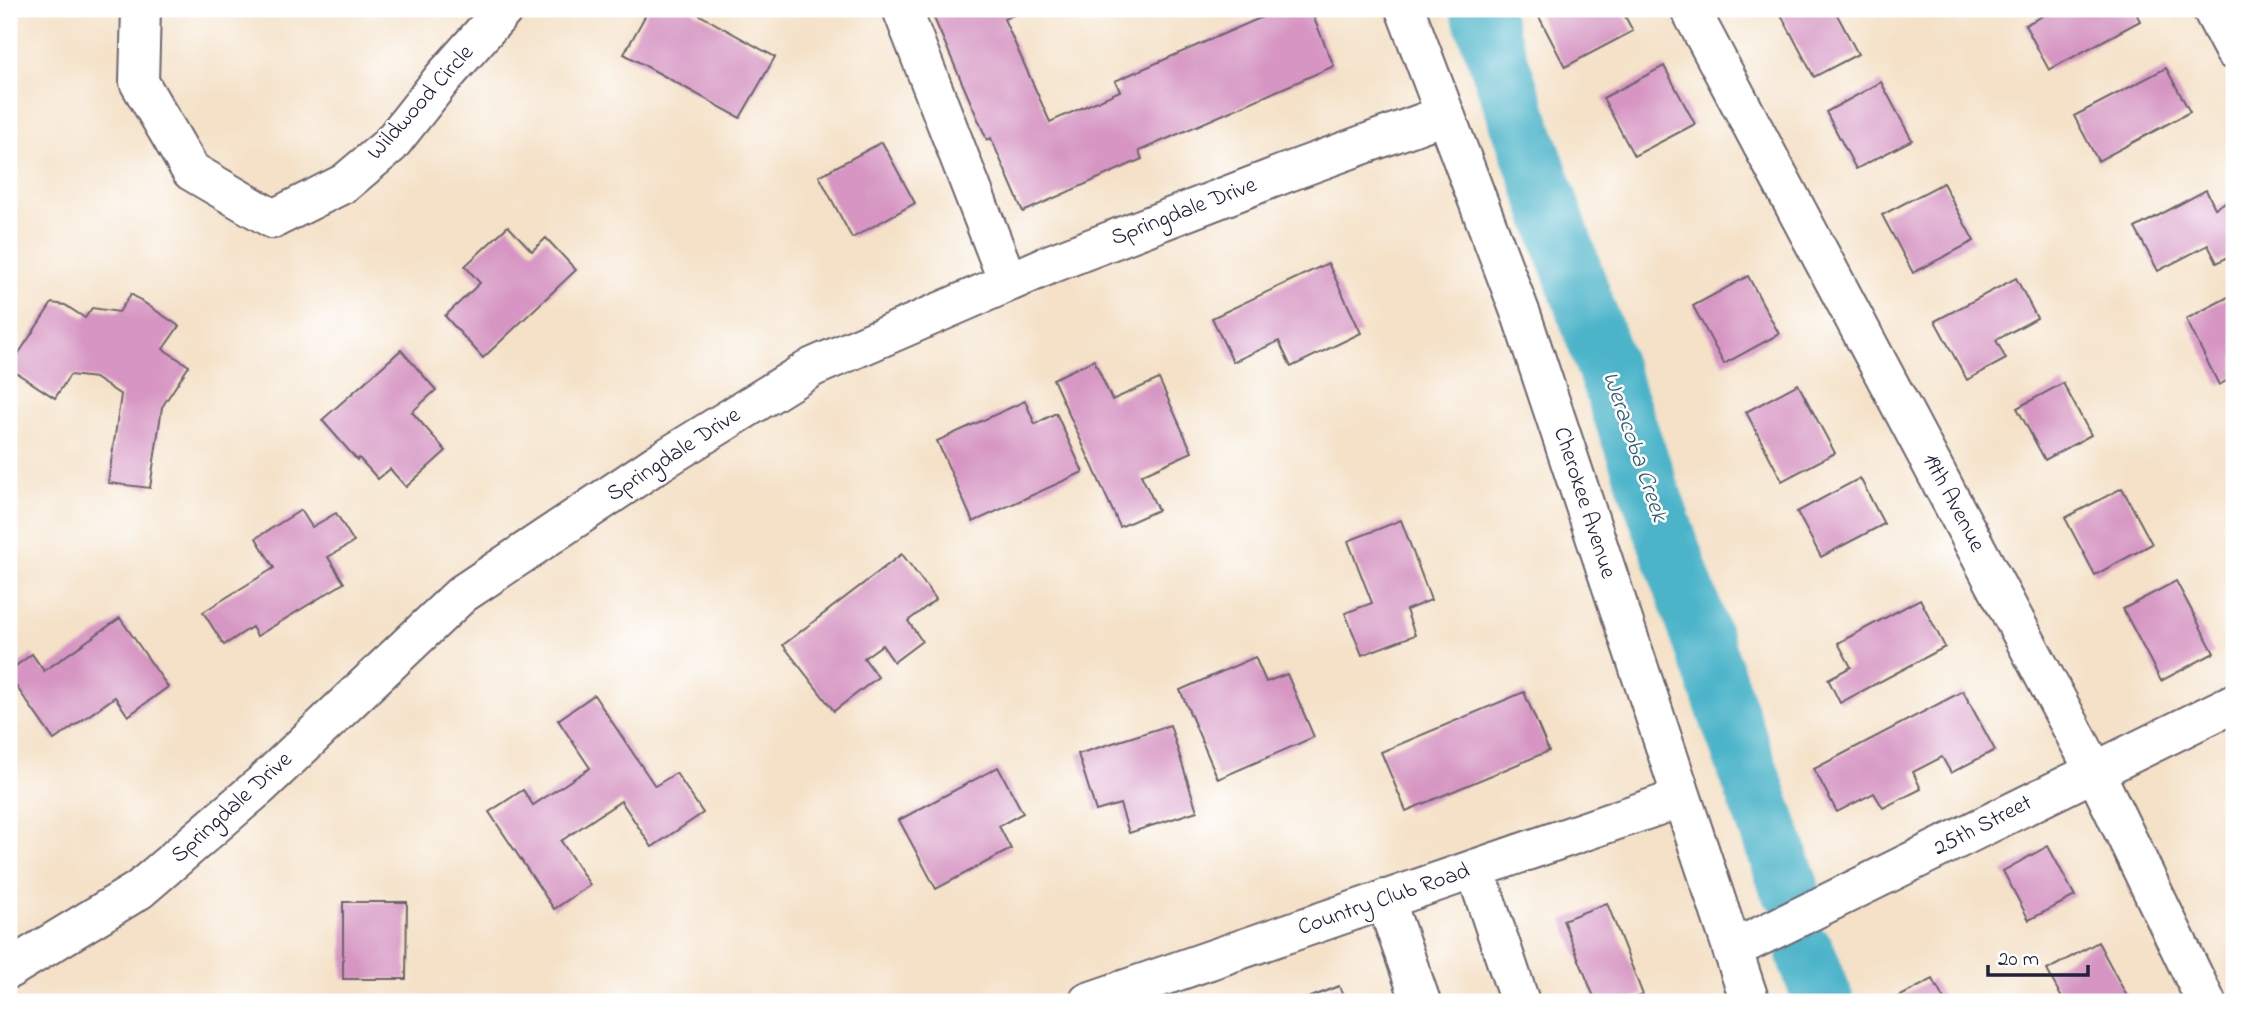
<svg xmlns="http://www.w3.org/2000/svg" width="2243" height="1011" viewBox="0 0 2243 1011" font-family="'Indie Flower',sans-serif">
  <rect width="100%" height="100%" fill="#fff"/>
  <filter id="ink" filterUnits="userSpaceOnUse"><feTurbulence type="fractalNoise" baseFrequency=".0143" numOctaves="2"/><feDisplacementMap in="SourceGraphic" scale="14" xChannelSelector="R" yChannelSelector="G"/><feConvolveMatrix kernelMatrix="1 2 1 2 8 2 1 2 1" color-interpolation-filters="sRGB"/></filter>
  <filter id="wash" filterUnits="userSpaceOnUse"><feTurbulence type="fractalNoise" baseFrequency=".00686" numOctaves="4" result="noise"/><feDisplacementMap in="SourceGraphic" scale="28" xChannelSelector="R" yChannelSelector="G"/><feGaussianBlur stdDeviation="1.57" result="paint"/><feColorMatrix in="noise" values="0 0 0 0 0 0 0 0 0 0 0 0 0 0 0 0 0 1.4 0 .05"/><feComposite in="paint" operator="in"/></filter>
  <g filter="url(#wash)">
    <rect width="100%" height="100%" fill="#f4e1c7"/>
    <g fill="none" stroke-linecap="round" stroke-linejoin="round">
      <g stroke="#4bb4c9" stroke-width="60">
        <path d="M1480,9L1789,886"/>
        <path d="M1806,954L1824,1002"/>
      </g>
    </g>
    <g id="blocks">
      <g fill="#d695c2">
        <path d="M649,9H689L775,57L740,118L624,54Z"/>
        <path d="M930,9H1027L1004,19L1050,122L1120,91L1115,81L1281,9H1310L1334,66L1139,151L1142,159L1023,212L991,138L987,140Z"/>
        <path d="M1545,9H1621L1633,31L1565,67L1537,13Z"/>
        <path d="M1778,9H1834L1858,54L1814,77Z"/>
        <path d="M2056,9H2134L2140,21L2049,70L2025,25Z"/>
        <path d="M1664,66L1695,124L1634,156L1603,98Z"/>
        <path d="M2166,68L2190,112L2098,161L2074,116Z"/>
        <path d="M1881,82L1912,140L1856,169L1826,112Z"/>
        <path d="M882,142L915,203L852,238L819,176Z"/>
        <path d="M1943,183L1974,241L1913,273L1882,215Z"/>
        <path d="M2206,190L2215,208L2233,198L2234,201V254L2217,263L2208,245L2158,271L2135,228Z"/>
        <path d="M508,226L532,251L546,238L576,270L483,358L445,316L480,283L465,266Z"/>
        <path d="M1328,263L1361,333L1291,367L1279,341L1233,362L1212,318Z"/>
        <path d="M1748,276L1779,334L1724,364L1693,306Z"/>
        <path d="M2016,278L2037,318L1996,340L2006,359L1967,380L1935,321Z"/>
        <path d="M131,294L179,326L163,349L189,366L162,407L150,488L108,483L121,395L95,378L70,375L55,398L9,368L52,303L65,305L85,318L92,308L119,312Z"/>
        <path d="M2234,294V377L2219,385L2186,319Z"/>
        <path d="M401,350L436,390L412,412L446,451L406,487L390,469L378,479L359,458L357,460L322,420Z"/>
        <path d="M1094,360L1112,400L1159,379L1192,452L1141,475L1158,510L1120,527L1053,379Z"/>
        <path d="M2063,383L2091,435L2045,460L2017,408Z"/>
        <path d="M1798,384L1835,453L1782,481L1746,412Z"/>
        <path d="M1025,401L1035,424L1056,413L1083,472L973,522L937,441Z"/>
        <path d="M1860,478L1884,524L1821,557L1797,512Z"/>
        <path d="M2122,488L2152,544L2095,575L2065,518Z"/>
        <path d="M301,510L312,527L336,513L354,542L328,557L344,583L257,636L252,627L224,645L203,612L274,568L256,538Z"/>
        <path d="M1401,520L1431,600L1406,610L1415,635L1362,655L1345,613L1372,603L1348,541Z"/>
        <path d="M902,554L936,599L908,621L922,641L894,662L882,645L864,658L878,677L834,711L783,645Z"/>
        <path d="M2176,581L2214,653L2161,681L2123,609Z"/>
        <path d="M1920,599L1945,647L1840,703L1828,679L1851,667L1838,643Z"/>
        <path d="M120,618L168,687L128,716L115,697L54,740L9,676V671L32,654L44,671Z"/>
        <path d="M1255,657L1266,682L1287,674L1314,737L1218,779L1180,690Z"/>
        <path d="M1963,691L1995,750L1951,773L1942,757L1913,772L1921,789L1883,808L1874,793L1837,812L1814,769Z"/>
        <path d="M1524,692L1549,751L1406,811L1381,752Z"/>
        <path d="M594,695L655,786L676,773L703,813L652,847L621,801L561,841L590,885L554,909L489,812L523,790L533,805L590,768L558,720Z"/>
        <path d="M1170,725L1197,811L1129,833L1120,804L1096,811L1078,754Z"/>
        <path d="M998,767L1023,813L999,826L1011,849L936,889L899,820Z"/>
        <path d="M2048,846L2075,896L2029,920L2003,871Z"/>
        <path d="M343,902H407L406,979H343Z"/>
        <path d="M1607,903L1643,995L1634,998L1636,1002H1596L1563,920Z"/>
        <path d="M2098,942L2130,1002H2064L2047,970Z"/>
        <path d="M1933,979L1945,1002H1889Z"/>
        <path d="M1339,986L1345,1002H1298Z"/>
      </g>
    </g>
  </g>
  <g filter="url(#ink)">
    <use href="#blocks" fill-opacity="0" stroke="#6c656c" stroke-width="2"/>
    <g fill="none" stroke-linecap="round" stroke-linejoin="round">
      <defs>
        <g id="minor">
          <path d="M141,9L139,82L191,171L273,219L345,183L390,145L443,78L504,9"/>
          <path d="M902,9L1008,282"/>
          <path d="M1405,9L1522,317L1750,1002"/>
          <path d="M1690,9L2094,770L2206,1002"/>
          <path d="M2212,9L2234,51"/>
          <path d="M1475,869L1520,1002"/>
          <path d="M1385,899L1421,1002"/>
          <path d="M1732,950L2234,703"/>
          <path d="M9,969L139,890L261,785L462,594L658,463L813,367L1053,263L1291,171L1444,115"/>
          <path d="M1088,1002L1681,798"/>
        </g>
      </defs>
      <use href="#minor" stroke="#6c656c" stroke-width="42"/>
      <use href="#minor" stroke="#fff" stroke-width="38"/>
    </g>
  </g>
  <g text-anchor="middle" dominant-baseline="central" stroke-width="5" stroke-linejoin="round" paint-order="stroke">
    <g font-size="23" fill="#22223b" stroke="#fff">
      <text transform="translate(421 103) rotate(-48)">Wildwood Circle</text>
      <text transform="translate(1184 212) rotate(-21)">Springdale Drive</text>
      <text transform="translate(674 455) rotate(-33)">Springdale Drive</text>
      <text transform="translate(1584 503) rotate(72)">Cherokee Avenue</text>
      <text transform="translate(1953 503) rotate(62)">19th Avenue</text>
      <text transform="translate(232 808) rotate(-42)">Springdale Drive</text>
      <text transform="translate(1983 826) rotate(-27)">25th Street</text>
      <text transform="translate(1384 900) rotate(-19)">Country Club Road</text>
    </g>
    <g font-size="24" font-style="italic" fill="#325c74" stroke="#fff">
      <text transform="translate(1634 447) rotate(71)">Weracoba Creek</text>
    </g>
  </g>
  <rect width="2243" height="1011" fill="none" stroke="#fff" stroke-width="35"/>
  <path d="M1988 965v10h100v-10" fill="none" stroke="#22223b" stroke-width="3.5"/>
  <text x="1998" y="965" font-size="21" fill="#22223b" stroke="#ffffff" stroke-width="5" paint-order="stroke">20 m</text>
</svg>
